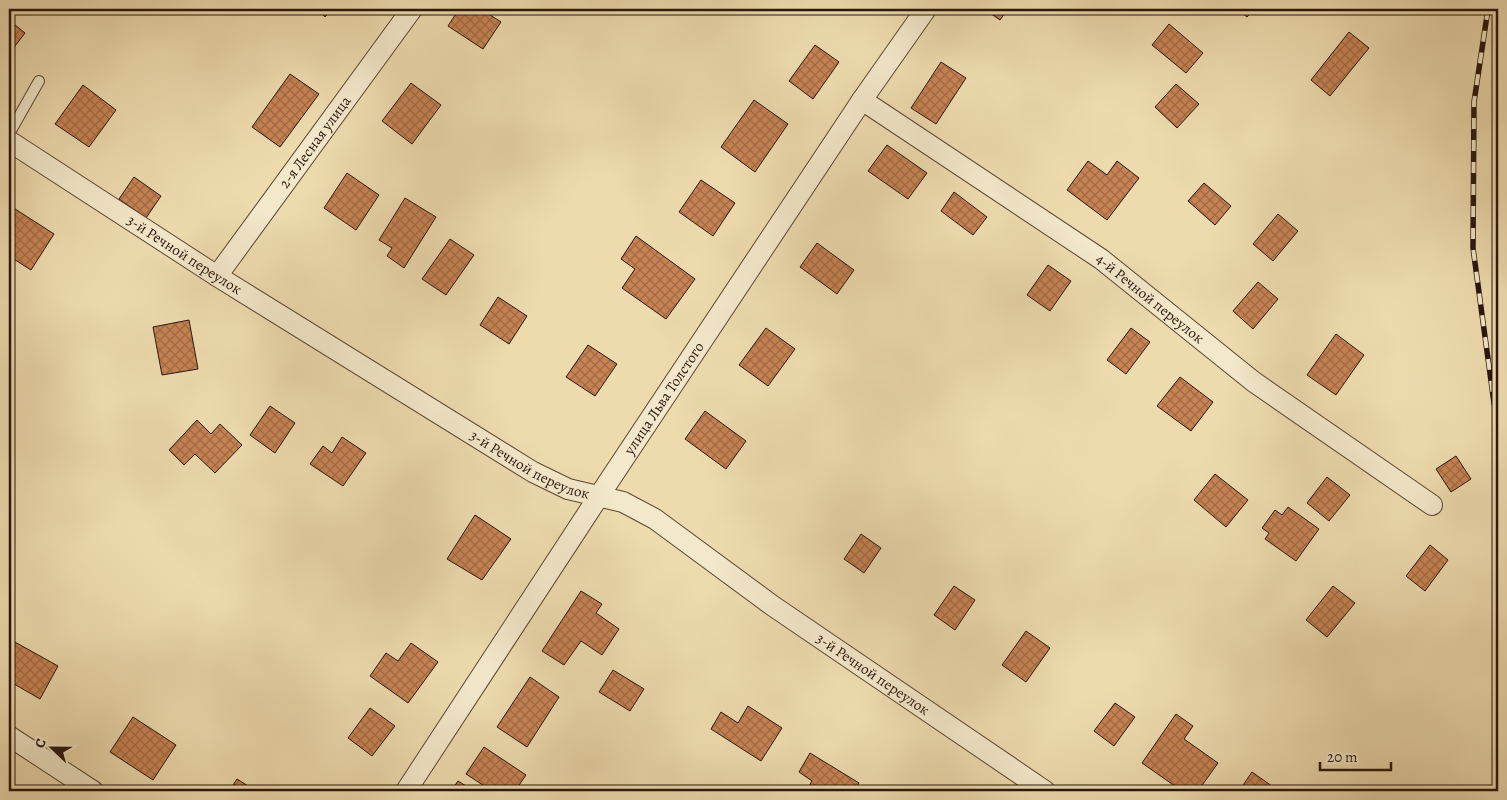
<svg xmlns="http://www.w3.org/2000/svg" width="1507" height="800" viewBox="0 0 1507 800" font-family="Alegreya,serif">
  <defs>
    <pattern id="building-cross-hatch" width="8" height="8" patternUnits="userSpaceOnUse" patternTransform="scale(1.25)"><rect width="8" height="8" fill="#c78354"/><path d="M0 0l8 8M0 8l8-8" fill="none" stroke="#a26a44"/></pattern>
  </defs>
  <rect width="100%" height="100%" fill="#eddbae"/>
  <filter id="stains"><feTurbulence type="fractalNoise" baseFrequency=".004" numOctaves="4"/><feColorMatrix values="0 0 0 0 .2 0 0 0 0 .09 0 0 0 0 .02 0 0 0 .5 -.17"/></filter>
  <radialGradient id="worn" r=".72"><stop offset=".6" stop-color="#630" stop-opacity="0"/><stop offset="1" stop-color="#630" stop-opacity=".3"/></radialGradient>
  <g fill="url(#building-cross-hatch)" stroke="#29150d">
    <path d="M318,9H332L325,17Z"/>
    <path d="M459,9H481L501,22L483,49L448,26Z"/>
    <path d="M984,9H1008L1000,20Z"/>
    <path d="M1237,9H1254L1247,17Z"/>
    <path d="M9,20L25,33L9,54Z"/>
    <path d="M1169,24L1203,53L1186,73L1152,45Z"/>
    <path d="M1349,32L1369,48L1330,96L1311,80Z"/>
    <path d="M815,45L839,62L813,99L789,81Z"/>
    <path d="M941,62L966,78L936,124L911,108Z"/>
    <path d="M290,74L319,94L280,147L252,127Z"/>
    <path d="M411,83L441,105L412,144L382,121Z"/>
    <path d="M1176,84L1199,104L1177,128L1155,107Z"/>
    <path d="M83,85L116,110L89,147L55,124Z"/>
    <path d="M754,100L788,124L755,172L721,147Z"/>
    <path d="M887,145L927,173L908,199L868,171Z"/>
    <path d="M1088,161L1107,175L1117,161L1139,178L1107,220L1067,190Z"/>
    <path d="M347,173L379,195L356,230L324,208Z"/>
    <path d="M134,177L161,196L146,218L119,199Z"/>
    <path d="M701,180L735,203L713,236L679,212Z"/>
    <path d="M1204,183L1231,206L1215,225L1188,201Z"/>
    <path d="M954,192L987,217L973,235L941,211Z"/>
    <path d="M405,198L436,217L404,268L387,256L392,248L379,240Z"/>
    <path d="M9,205L54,234L31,270L9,256L14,247L9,244Z"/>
    <path d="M1278,214L1298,231L1273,261L1253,244Z"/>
    <path d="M636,236L695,279L666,319L622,288L635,269L621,259Z"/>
    <path d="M450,239L474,255L446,295L422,279Z"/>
    <path d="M817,243L854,270L837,294L800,267Z"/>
    <path d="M1048,265L1071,281L1050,311L1027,295Z"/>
    <path d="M1258,282L1278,299L1253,329L1233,311Z"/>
    <path d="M498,297L527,316L509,344L480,325Z"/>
    <path d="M189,320L198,369L162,375L153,327Z"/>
    <path d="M766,328L795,349L768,386L739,365Z"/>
    <path d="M1131,328L1150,342L1126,374L1107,360Z"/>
    <path d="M1336,334L1364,355L1336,395L1307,375Z"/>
    <path d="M588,345L617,364L595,396L566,377Z"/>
    <path d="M1180,377L1213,402L1191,431L1157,406Z"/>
    <path d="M270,406L295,423L275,453L250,435Z"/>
    <path d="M705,411L746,441L726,469L685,439Z"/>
    <path d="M197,420L211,434L220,424L242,445L215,473L195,454L184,465L169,450Z"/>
    <path d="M342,437L366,453L343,486L310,464L323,446L332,453Z"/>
    <path d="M1456,456L1471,479L1451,492L1436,469Z"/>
    <path d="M1215,474L1248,500L1226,527L1194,500Z"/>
    <path d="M1327,477L1350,495L1329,521L1307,503Z"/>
    <path d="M1288,507L1319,529L1296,561L1265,539L1269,533L1262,528L1275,510L1282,515Z"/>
    <path d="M475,515L511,539L482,580L447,559Z"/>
    <path d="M861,534L881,548L864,573L844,559Z"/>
    <path d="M1430,545L1448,560L1425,591L1406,576Z"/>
    <path d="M954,586L975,600L955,630L934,615Z"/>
    <path d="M1333,586L1355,603L1327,637L1306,620Z"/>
    <path d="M581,591L602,604L596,613L619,629L602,655L581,641L564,665L542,651Z"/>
    <path d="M1026,631L1050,648L1026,682L1002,665Z"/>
    <path d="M13,641L58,666L40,699L9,681V649Z"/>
    <path d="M411,643L438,662L408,703L370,676L386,653L398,661Z"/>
    <path d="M613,670L644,689L630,711L599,692Z"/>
    <path d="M530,677L559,697L527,747L497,727Z"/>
    <path d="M1115,703L1135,717L1114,746L1094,731Z"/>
    <path d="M748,706L782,728L761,761L711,729L721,712L738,723Z"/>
    <path d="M370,708L395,726L372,756L348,738Z"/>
    <path d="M1176,714L1193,726L1184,739L1218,763L1198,791H1182L1142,763Z"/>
    <path d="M133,717L176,745L153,780L110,752Z"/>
    <path d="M484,747L526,775L515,791H492L466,774Z"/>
    <path d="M810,753L859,783L854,791H806L812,781L799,772Z"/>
    <path d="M1252,772L1279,791H1239Z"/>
    <path d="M237,779L256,791H229Z"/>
    <path d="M458,781L474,791H451Z"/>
  </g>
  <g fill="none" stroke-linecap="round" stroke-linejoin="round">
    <defs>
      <path id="lane" d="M9,134L39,81"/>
      <g id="street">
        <path id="s1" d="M862,100L1101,259L1254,382L1432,505"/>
        <path id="s2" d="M9,141L217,276L533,472L568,489L623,502L655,519L773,606L1045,791"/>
        <path id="s3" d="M217,276L412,9"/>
        <path d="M9,736L93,791"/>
        <path id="s4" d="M406,791L599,496L862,100L926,9"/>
      </g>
    </defs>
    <use href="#lane" stroke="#5a4635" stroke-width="12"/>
    <use href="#street" stroke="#5a4635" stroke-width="22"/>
    <use href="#lane" stroke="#f3e8ca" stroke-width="10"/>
    <use href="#street" stroke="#f3e8ca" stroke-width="20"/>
    <defs>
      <path id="rail" d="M1488,9L1474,102L1473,248L1494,403L1498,418"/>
    </defs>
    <use href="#rail" stroke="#29150d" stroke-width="5.5"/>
    <use href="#rail" stroke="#f3e8ca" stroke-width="4" stroke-dasharray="11" stroke-linecap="butt"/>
  </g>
  <g text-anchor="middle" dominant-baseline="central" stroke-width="5" stroke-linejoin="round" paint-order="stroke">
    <g font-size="15" fill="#29150d" stroke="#f3e8ca">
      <text stroke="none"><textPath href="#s3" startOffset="166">2-я Лесная улица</textPath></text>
      <text stroke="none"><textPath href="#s2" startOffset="209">3-й Речной переулок</textPath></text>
      <text stroke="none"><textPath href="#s1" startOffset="350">4-й Речной переулок</textPath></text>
      <text stroke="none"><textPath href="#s4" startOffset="470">улица Льва Толстого</textPath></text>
      <text stroke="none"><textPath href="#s2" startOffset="614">3-й Речной переулок</textPath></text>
      <text stroke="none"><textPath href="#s2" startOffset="1019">3-й Речной переулок</textPath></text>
    </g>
  </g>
  <rect width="1507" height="800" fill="none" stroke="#eddbae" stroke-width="30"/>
  <rect x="10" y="10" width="1487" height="780" fill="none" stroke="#29150d" stroke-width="2.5"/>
  <rect x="15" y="15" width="1477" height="770" fill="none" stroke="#29150d"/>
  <g transform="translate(52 748) rotate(292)" stroke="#f3e8ca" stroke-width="4" paint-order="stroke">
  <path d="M0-4L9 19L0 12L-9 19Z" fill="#29150d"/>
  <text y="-8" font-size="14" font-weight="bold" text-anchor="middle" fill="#29150d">С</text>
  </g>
  <path d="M1320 762v8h71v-8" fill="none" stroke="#29150d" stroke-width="2.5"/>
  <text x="1327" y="762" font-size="15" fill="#29150d" stroke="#f3e8ca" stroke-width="4" paint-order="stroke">20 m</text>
  <rect width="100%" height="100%" filter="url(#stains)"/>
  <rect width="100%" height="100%" fill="url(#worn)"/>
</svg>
